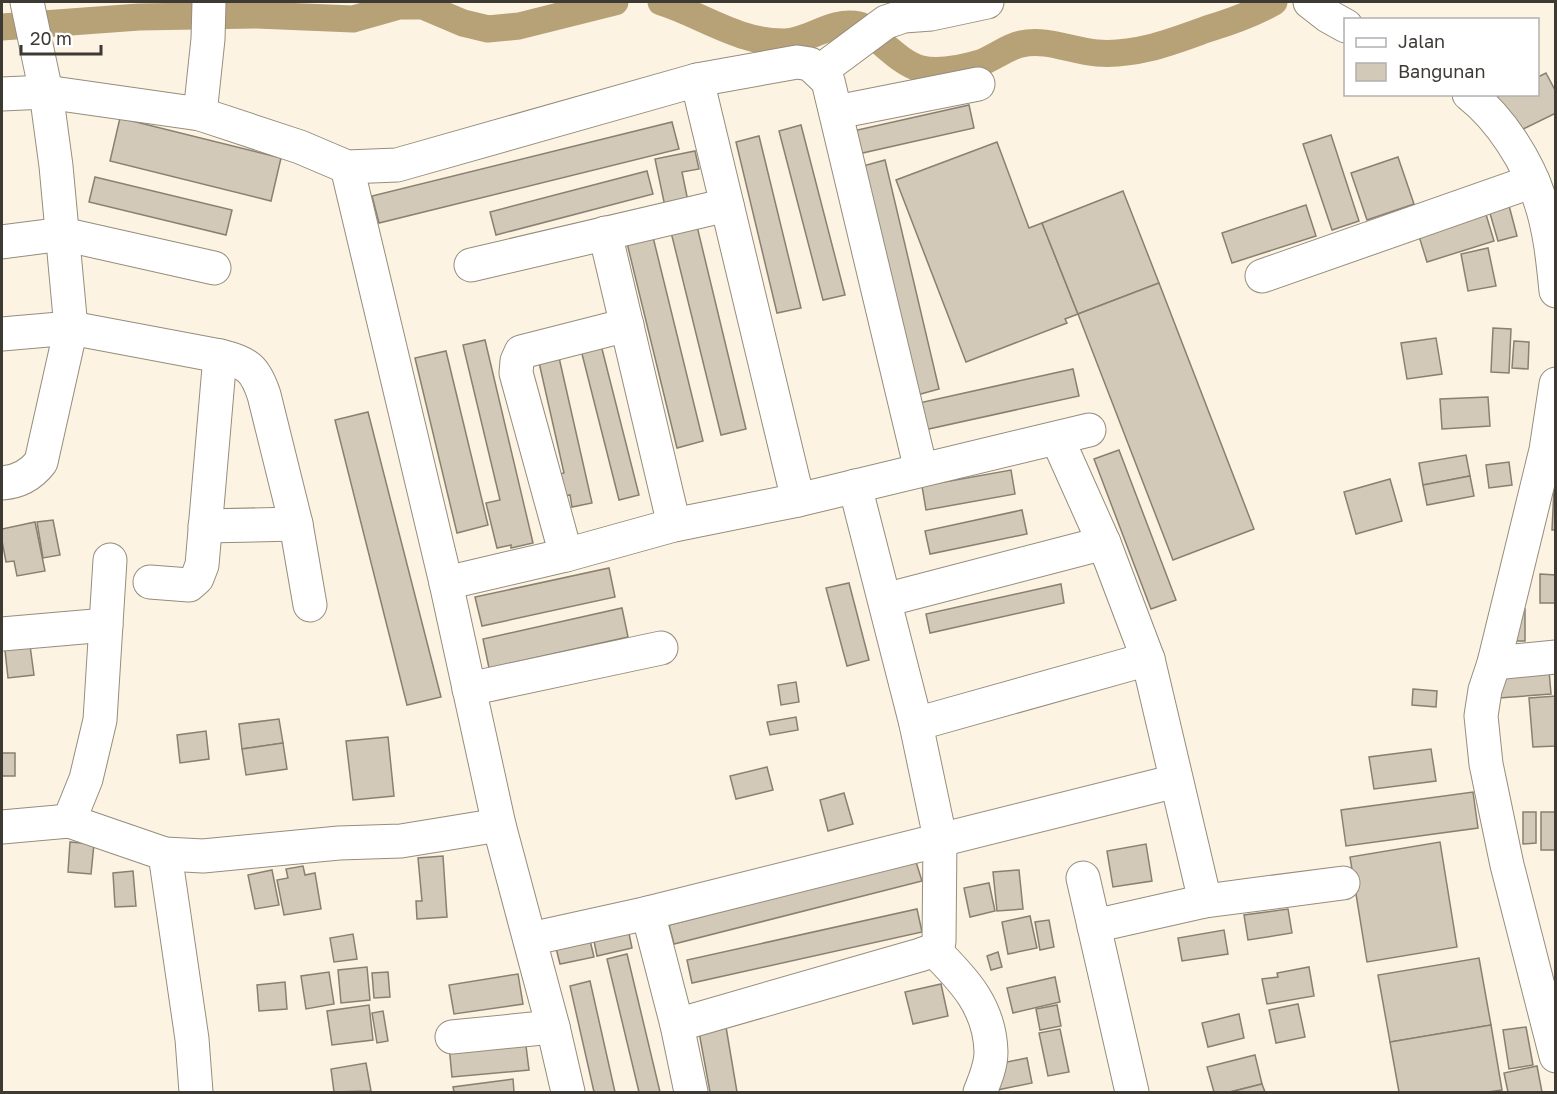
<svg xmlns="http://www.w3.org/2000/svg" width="1557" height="1094" viewBox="0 0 1557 1094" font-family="'Golos Text',sans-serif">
  <rect width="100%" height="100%" fill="#fcf3e2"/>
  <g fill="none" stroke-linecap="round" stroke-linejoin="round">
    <g stroke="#b7a176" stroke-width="27">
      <path d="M661,2C702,15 739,43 785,42C810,41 832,19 859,25C866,26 872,34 877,39C890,50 904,64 921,69C938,73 963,68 980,63C994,58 1007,47 1021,44C1046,38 1072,51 1097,53C1136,56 1171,42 1207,29C1230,22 1253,14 1274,2"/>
      <path d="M2,27L139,17L257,15L353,19L399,6H423L463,23L488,29L519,26L615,2"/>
    </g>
  </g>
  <g fill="#d2c9b9" stroke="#898071" stroke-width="1.5">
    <path d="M1546,73L1556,92V113L1513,134L1495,98L1502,94H1538V77Z"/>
    <path d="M969,105L974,128L858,154L853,131Z"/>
    <path d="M120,118L281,158L271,201L110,161Z"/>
    <path d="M672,122L679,149L379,223L372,196Z"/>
    <path d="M801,125L845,295L823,300L779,131Z"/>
    <path d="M1331,135L1359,221L1332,230L1303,144Z"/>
    <path d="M759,136L801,308L777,313L736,142Z"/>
    <path d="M997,142L1029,228L1042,223L1078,314L1065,319L1067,323L966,362L896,180Z"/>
    <path d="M695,151L699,169L682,172L690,211L667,216L655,159Z"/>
    <path d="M1398,157L1414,204L1367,220L1351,173Z"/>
    <path d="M885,160L939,389L917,395L863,166Z"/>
    <path d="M647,171L653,194L496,235L490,212Z"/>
    <path d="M95,177L232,210L226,235L89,202Z"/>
    <path d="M1123,191L1159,283L1078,314L1042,223Z"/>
    <path d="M1507,198L1517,236L1498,241L1487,203Z"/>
    <path d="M1306,205L1316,236L1232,263L1222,233Z"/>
    <path d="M1485,211L1494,241L1427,262L1418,233Z"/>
    <path d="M695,218L746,429L721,435L669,224Z"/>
    <path d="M652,233L703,441L677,448L626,239Z"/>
    <path d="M1488,248L1496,286L1468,291L1461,254Z"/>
    <path d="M1159,283L1254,529L1173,560L1078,314Z"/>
    <path d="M1493,328L1511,329L1509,373L1491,372Z"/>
    <path d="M1436,338L1442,374L1407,379L1401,343Z"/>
    <path d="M485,340L533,543L511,548V545L497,548L486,503L500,500L463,345Z"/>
    <path d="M600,341L639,495L619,500L580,346Z"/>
    <path d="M1514,341L1529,342L1528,369L1512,368Z"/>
    <path d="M446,351L488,525L457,533L415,358Z"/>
    <path d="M558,353L592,503L572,507L570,495L555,498L550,476L564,473L538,358Z"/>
    <path d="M1073,369L1079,396L924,430L919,403Z"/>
    <path d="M1488,397L1490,426L1442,429L1440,399Z"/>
    <path d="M368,412L441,697L407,705L335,420Z"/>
    <path d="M1119,450L1176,600L1151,609L1094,459Z"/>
    <path d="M1466,455L1470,476L1423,485L1419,463Z"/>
    <path d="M1509,462L1512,485L1489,488L1486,465Z"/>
    <path d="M1011,470L1015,494L926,510L922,486Z"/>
    <path d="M1470,476L1474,496L1427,505L1423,485Z"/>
    <path d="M1390,479L1402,521L1356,534L1344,492Z"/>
    <path d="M1554,489H1556V530H1552Z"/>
    <path d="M1022,510L1027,534L930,554L925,531Z"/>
    <path d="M53,520L60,555L43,558L37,522Z"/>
    <path d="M35,522L45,571L17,576L14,561L6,562L2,541V529Z"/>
    <path d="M609,568L615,597L482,626L475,597Z"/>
    <path d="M1540,574L1556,575V603H1540Z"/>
    <path d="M849,583L869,660L847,666L826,588Z"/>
    <path d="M1061,584L1064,603L930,633L926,614Z"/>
    <path d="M622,608L628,637L489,668L483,639Z"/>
    <rect x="1508" y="609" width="17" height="32"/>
    <path d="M29,638L34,675L8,678L4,641Z"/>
    <path d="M1548,658L1551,694L1499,698L1496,663Z"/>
    <path d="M796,682L799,702L781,705L778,685Z"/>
    <path d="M1413,689L1437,691L1436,707L1412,705Z"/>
    <path d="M1556,696V746L1533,747L1529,698Z"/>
    <path d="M796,717L798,730L770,735L767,722Z"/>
    <path d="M279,719L283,743L242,749L239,724Z"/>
    <path d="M206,731L209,759L180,763L177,735Z"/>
    <path d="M388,737L394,796L353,800L346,741Z"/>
    <path d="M283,743L287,769L246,775L242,749Z"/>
    <path d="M1431,749L1436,781L1374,789L1369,757Z"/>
    <rect x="2" y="753" width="13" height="23"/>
    <path d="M767,767L773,790L736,799L730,776Z"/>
    <path d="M1473,792L1478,828L1346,846L1341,810Z"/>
    <path d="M844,793L853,824L828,831L820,800Z"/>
    <path d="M1523,812H1536V843L1523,844Z"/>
    <rect x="1541" y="812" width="15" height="38"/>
    <path d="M70,842L94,844L91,874L68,872Z"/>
    <path d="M1440,842L1457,947L1367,962L1350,857Z"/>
    <path d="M1146,844L1152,881L1113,887L1107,851Z"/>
    <path d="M443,856L447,917L417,919L416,901H422L418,858Z"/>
    <path d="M916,862L922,881L674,944L669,925Z"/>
    <path d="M303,866L305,875L315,873L321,909L284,915L277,880L288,878L286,869Z"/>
    <path d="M272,870L279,905L255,909L248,875Z"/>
    <path d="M1019,870L1023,909L997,911L993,872Z"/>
    <path d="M133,871L136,906L115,907L113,873Z"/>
    <path d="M989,883L995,911L970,917L964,888Z"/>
    <path d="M917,909L922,932L692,983L687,960Z"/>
    <path d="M1288,909L1292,933L1248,940L1244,915Z"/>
    <path d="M1030,916L1037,948L1008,954L1002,922Z"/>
    <path d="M626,919L632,948L597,956L591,926Z"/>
    <path d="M1049,920L1054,947L1040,950L1035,922Z"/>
    <path d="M587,928L594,957L560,964L553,936Z"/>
    <path d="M1224,930L1228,954L1182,961L1178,938Z"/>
    <path d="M353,934L357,959L334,962L330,938Z"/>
    <path d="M998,952L1002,967L991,970L987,956Z"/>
    <path d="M627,954L660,1092H639L607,959Z"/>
    <path d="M1479,958L1491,1025L1390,1042L1378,975Z"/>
    <path d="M367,967L370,1000L341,1003L338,970Z"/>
    <path d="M1309,967L1314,996L1267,1004L1262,979L1278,977L1277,973Z"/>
    <path d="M329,972L334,1004L306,1009L301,976Z"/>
    <path d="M388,972L390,997L374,998L372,973Z"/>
    <path d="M518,974L523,1004L454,1014L449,985Z"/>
    <path d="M1055,977L1060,1002L1013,1013L1007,988Z"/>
    <path d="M590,981L615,1092H594L570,986Z"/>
    <path d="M285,982L287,1009L259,1011L257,985Z"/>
    <path d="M941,984L948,1016L913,1024L905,992Z"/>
    <path d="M1298,1004L1305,1037L1276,1043L1269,1010Z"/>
    <path d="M369,1005L373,1040L332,1045L327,1011Z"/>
    <path d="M1057,1005L1061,1026L1040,1030L1036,1009Z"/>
    <path d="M383,1011L388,1041L377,1043L372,1013Z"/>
    <path d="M1239,1014L1244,1038L1208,1047L1202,1023Z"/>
    <path d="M1491,1025L1502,1090L1488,1092H1399L1390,1042Z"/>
    <path d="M726,1027L737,1092H710L699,1032Z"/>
    <path d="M1526,1027L1533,1065L1509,1069L1503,1030Z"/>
    <path d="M1060,1029L1069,1072L1048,1076L1039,1033Z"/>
    <path d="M525,1038L529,1070L452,1077L449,1046Z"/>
    <path d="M1255,1055L1262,1084L1230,1092H1214L1207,1067Z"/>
    <path d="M1027,1058L1032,1083L997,1090L992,1065Z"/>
    <path d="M366,1063L371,1091L334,1092L331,1069Z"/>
    <path d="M1537,1066L1542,1092H1508L1504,1073Z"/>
    <path d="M513,1079L514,1092H454L453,1087Z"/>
    <path d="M1262,1084L1265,1092H1230Z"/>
  </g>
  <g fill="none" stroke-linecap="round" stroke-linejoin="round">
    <defs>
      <g id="minor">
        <path d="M1310,2L1328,16L1346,26"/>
        <path d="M820,71L886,22L904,16L931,14L987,2"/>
        <path d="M697,80L798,500"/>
        <path d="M2,94L46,92L200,114L300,147L347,167L397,165L697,80L797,62L810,64L828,81L921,470"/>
        <path d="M1469,94C1501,119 1528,162 1540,200C1550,229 1553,261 1556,291"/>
        <path d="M837,112L978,84"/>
        <path d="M200,114L208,39L209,2"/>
        <path d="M347,167L446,583L499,825L553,1027L568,1092"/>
        <path d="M605,233L674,525"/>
        <path d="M2,242L63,234L214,268"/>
        <path d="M471,265L727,205"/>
        <path d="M1262,276L1533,181"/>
        <path d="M2,334L71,328L220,356C248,363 255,368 264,395L296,524L310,605"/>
        <path d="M1556,384L1546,450L1494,663L1485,690L1481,716L1486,764L1507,865L1556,1056"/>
        <path d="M1057,438L1104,543L1148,659L1205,901"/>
        <path d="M2,483C18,482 31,475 41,462L71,328L56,166L46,92L27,2"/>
        <path d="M205,526L296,524"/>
        <path d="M566,555L516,373L517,361L521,352L627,325"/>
        <path d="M150,582L189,585L197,578L202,565L220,356"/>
        <path d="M446,583L566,555L674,525L798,500L1089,430"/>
        <path d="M885,600L1104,543"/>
        <path d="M2,634L106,625"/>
        <path d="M1494,663L1556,657"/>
        <path d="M469,689L661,648"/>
        <path d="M916,724L1148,659"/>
        <path d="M69,821L86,779L100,720L110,560"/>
        <path d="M2,827L69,821L165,854L203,856L339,843L401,841L499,825"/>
        <path d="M165,854L192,1039L196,1092"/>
        <path d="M1083,878L1132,1092"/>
        <path d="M648,913L677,1025L691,1092"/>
        <path d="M1094,926L1205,901L1343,883"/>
        <path d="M530,939L648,913L1176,781"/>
        <path d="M934,950C964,980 990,1007 991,1052C991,1066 985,1080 980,1092"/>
        <path d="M677,1025L920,955L934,950L939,942L940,838L916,724L855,486"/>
        <path d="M452,1037L553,1027"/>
      </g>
    </defs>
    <use href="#minor" stroke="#958d7d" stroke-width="35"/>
    <use href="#minor" stroke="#fff" stroke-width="33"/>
  </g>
  <rect width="1557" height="1094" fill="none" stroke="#3d3a33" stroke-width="6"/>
  <rect x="1344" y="18" width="195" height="78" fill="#ffffff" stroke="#b1b0ad" stroke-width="1.5"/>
  <rect x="1356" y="38" width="30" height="9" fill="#ffffff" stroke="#b1b0ad" stroke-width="1.5"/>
  <text x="1398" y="48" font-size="18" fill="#3d3a33">Jalan</text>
  <rect x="1356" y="63" width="30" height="18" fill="#d2c9b9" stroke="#b1b0ad" stroke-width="1.5"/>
  <text x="1398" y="78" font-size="18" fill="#3d3a33">Bangunan</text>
  <path d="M21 45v9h80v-9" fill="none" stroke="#3d3a33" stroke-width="3"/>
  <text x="30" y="45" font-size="18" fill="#3d3a33" stroke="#ffffff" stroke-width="4.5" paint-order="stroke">20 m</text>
</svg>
